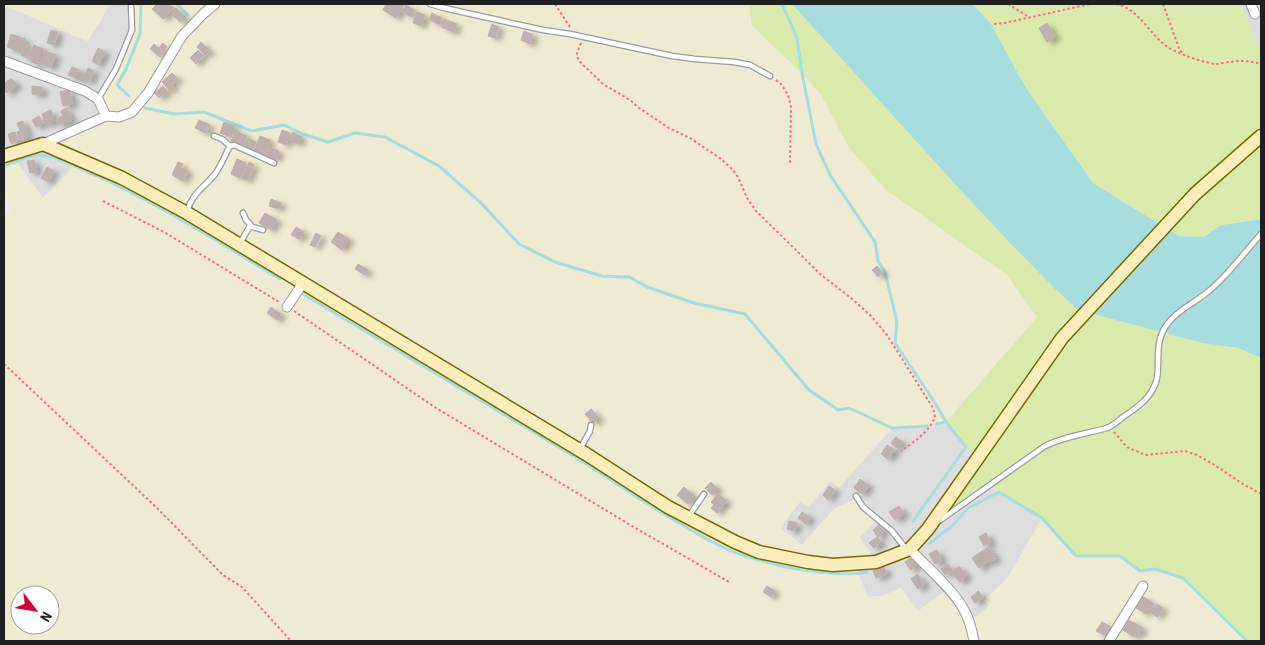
<svg xmlns="http://www.w3.org/2000/svg" width="1265" height="645" viewBox="0 0 1265 645" font-family="'Roboto Condensed',sans-serif">
  <defs>
    <filter id="shadow"><feDropShadow dx="5.5" dy="3" stdDeviation="2.5" flood-color="#0004"/></filter>
  </defs>
  <rect width="100%" height="100%" fill="#f0ebe6"/>
  <g fill="#dedddd">
    <path d="M107,4H131L132,30L106,116L80,160L43,198L11,154L4,156V7L13,9L87,41L101,20L109,5Z"/>
    <path d="M1241,4H1261V54Z"/>
    <path d="M946,422L977,460L989,486L1042,518L1007,579L984,600L989,606L969,622L918,611L901,588L882,596L868,597L854,563L834,509L802,545L780,528L800,501L809,507L830,481L839,487L892,428L931,425Z"/>
  </g>
  <g fill="#efead2" fill-rule="evenodd">
    <path d="M4,4H107L109,5L101,20L87,41L13,9L4,7Z"/>
    <path d="M131,4H749L752,26L802,73L821,95L835,122L886,190L1007,275L1037,317L946,422L927,426L892,428L839,488L830,481L809,507L800,502L780,528L802,545L834,509L857,498L863,507L878,519L860,537L876,562L854,564L868,597L882,596L901,588L918,611L948,589L969,622L989,606L984,600L1007,579L1042,518L1076,556H1120L1140,571L1155,569L1183,578L1247,641H4V214L11,212L4,189V156L11,154L43,198L80,160L43,144L106,116L98,99L116,69L132,30ZM20,595H50V625H20Z"/>
  </g>
  <g fill="#daeaad">
    <path d="M749,4H792L952,181L1009,242L1078,310L1202,343L1238,348L1261,358V641H1247L1183,578L1155,569L1140,571L1119,556H1076L1042,518L989,486L928,529L976,460L946,422L1037,317L1007,275L886,190L849,148L821,95L802,73L752,26Z"/>
    <path d="M973,4H1241L1261,54V219L1221,225L1203,237L1179,236L1093,183L1026,88L991,24Z"/>
  </g>
  <path fill="#a7dedd" d="M792,4H973L991,24L1026,88L1093,183L1179,236L1203,237L1221,225L1261,219V358L1238,348L1202,343L1078,310L1054,288L1009,242L952,181Z"/>
  <g fill="none" stroke-linecap="round" stroke-linejoin="round">
    <g stroke="#a7dedd" stroke-width="3">
      <path d="M177,4L188,15"/>
      <path d="M782,4L797,38L802,73L816,144L830,175L875,242L878,261L885,272L897,322L895,343L935,403L946,422L966,447L913,521"/>
      <path d="M129,96L117,85L126,69L140,34L141,4"/>
      <path d="M145,108L174,114L204,112L252,131L284,125L303,134L328,142L355,133L385,137L439,166L481,203L519,244L555,262L602,276L629,277L647,287L694,303L745,314L809,390L838,410L849,408L892,428L927,426"/>
      <path d="M4,166C17,161 34,153 48,156C64,160 82,170 97,176C161,205 220,243 280,279"/>
      <path d="M303,294C393,348 482,401 572,455C607,477 641,500 677,522C693,531 709,541 727,549C760,564 831,579 867,572"/>
      <path d="M936,424L946,422"/>
      <path d="M930,543L952,526L968,508L999,492L1042,518L1076,556H1120L1140,571L1155,569L1183,578L1247,641"/>
    </g>
  </g>
  <g fill="#bdb2b0" stroke="#c2aea9" filter="url(#shadow)">
    <path d="M157,4H169L173,8L163,19L152,9Z"/>
    <path d="M386,4H404L396,18L383,10Z"/>
    <path d="M406,5L414,10L411,17L403,12Z"/>
    <path d="M176,8L185,17L180,22L171,13Z"/>
    <path d="M417,12L425,15L421,26L413,23Z"/>
    <path d="M432,13L442,18L439,24L429,20Z"/>
    <path d="M444,19L457,24L454,32L441,27Z"/>
    <path d="M1047,23L1055,37L1047,42L1039,28Z"/>
    <path d="M492,24L499,27L495,38L488,36Z"/>
    <path d="M51,30L58,32L54,45L47,43Z"/>
    <path d="M524,31L533,35L530,44L521,40Z"/>
    <path d="M11,34L25,39L20,52L7,47Z"/>
    <path d="M201,42L210,51L205,55L197,47Z"/>
    <path d="M163,43L167,47L160,57L150,49L154,44L159,48Z"/>
    <path d="M25,44L31,47L27,58L21,55Z"/>
    <path d="M34,45L43,49L37,64L31,62L33,58L29,56Z"/>
    <path d="M98,48L105,52L98,65L92,61Z"/>
    <path d="M198,50L203,56L196,64L190,58Z"/>
    <path d="M45,51L56,55L51,67L40,63Z"/>
    <path d="M72,67L80,70L79,73L83,74L80,80L68,75Z"/>
    <path d="M88,68L94,71L89,82L83,79Z"/>
    <path d="M172,73L178,79L171,85L173,88L170,91L162,82Z"/>
    <path d="M11,78L17,85L7,93L4,90V84Z"/>
    <path d="M32,86L42,87V94H32Z"/>
    <path d="M163,86L167,91L159,98L154,93Z"/>
    <path d="M69,90L73,104L63,106L60,92Z"/>
    <path d="M67,108L72,120L59,125L56,119L63,116L61,111Z"/>
    <path d="M51,110L55,121L46,124L42,114Z"/>
    <path d="M39,116L43,124L36,127L32,120Z"/>
    <path d="M199,120L210,125L206,133L195,128Z"/>
    <path d="M23,121L28,137L20,140L17,132L20,131L17,123Z"/>
    <path d="M224,122L235,126L231,137L220,133Z"/>
    <path d="M282,130L290,133L286,145L278,142Z"/>
    <path d="M236,131L247,136L242,146L231,141Z"/>
    <path d="M15,132L18,141L11,144L8,134Z"/>
    <path d="M293,132L302,137L297,144L288,139Z"/>
    <path d="M260,136L270,140L264,155L254,151Z"/>
    <path d="M248,138L256,142L252,151L244,148Z"/>
    <path d="M269,147L279,151L276,159L265,155Z"/>
    <path d="M237,159L246,163L240,178L231,174Z"/>
    <path d="M34,160L37,172L30,173L27,161Z"/>
    <path d="M178,162L183,164L181,168L188,171L183,181L172,175Z"/>
    <path d="M249,162L254,165L248,180L242,178Z"/>
    <path d="M47,167L54,171L48,182L41,178Z"/>
    <path d="M271,199L281,203L279,209L269,206Z"/>
    <path d="M265,213L277,220L271,230L259,223Z"/>
    <path d="M296,227L304,232L299,239L291,235Z"/>
    <path d="M338,232L349,239L342,250L331,242Z"/>
    <path d="M316,233L321,236L315,247L310,245Z"/>
    <path d="M358,264L368,270L365,275L355,269Z"/>
    <path d="M877,266L883,273L878,277L872,270Z"/>
    <path d="M271,307L281,314L277,320L267,313Z"/>
    <path d="M591,409L599,418L593,423L585,414Z"/>
    <path d="M896,437L902,442L897,448L891,443Z"/>
    <path d="M887,445L895,450L888,459L881,454Z"/>
    <path d="M860,479L869,486L862,494L854,488Z"/>
    <path d="M711,482L718,489L712,495L705,488Z"/>
    <path d="M829,486L835,490L828,500L823,495Z"/>
    <path d="M684,487L695,497L688,504L677,495Z"/>
    <path d="M718,494L727,501L717,513L711,508L714,505L711,502Z"/>
    <path d="M899,506L904,514L895,520L889,512Z"/>
    <path d="M802,512L810,517L806,524L798,518Z"/>
    <path d="M789,521L797,523L794,531L787,529Z"/>
    <path d="M879,525L884,532L878,537L873,530Z"/>
    <path d="M986,533L991,543L984,546L979,537Z"/>
    <path d="M877,537L881,542L874,548L869,543Z"/>
    <path d="M988,547L996,559L990,562L989,561L979,568L972,558Z"/>
    <path d="M937,550L942,561L935,564L929,554Z"/>
    <path d="M910,558L917,565L911,570L905,562Z"/>
    <path d="M948,564L952,570L945,575L941,569Z"/>
    <path d="M959,566L967,576L960,582L951,572Z"/>
    <path d="M884,567L887,574L876,578L873,571Z"/>
    <path d="M917,574L925,584L918,589L911,579Z"/>
    <path d="M767,586L775,591L771,597L763,592Z"/>
    <path d="M978,591L983,597L975,603L971,597Z"/>
    <path d="M1142,596L1155,604L1151,610L1149,609L1146,614L1136,608Z"/>
    <path d="M1157,604L1163,608L1157,617L1152,613Z"/>
    <path d="M1129,620L1143,628L1139,635L1136,633L1134,637L1123,630Z"/>
    <path d="M1102,622L1111,627L1106,636L1096,631Z"/>
  </g>
  <g fill="none" stroke-linecap="round" stroke-linejoin="round">
    <defs>
      <g id="service">
        <path d="M430,4L444,8L543,30L570,34L672,56L695,59L734,62L750,65L770,76"/>
        <path d="M98,99L116,69L132,30L131,4"/>
        <path d="M230,146L234,145L274,163"/>
        <path d="M187,211C194,191 203,189 215,174C221,166 225,155 230,146L222,139L214,136"/>
        <path d="M243,213L246,220L250,224V226"/>
        <path d="M240,243L250,226L263,230"/>
        <path d="M580,449L590,431L591,425"/>
        <path d="M856,496L863,507L892,531L906,549"/>
        <path d="M689,516L704,494"/>
        <path d="M939,521L1045,446C1065,436 1086,434 1107,428C1113,426 1118,421 1123,417C1138,407 1153,397 1157,378C1160,358 1154,341 1168,323C1178,309 1197,302 1210,290C1229,274 1244,253 1261,234"/>
      </g>
      <g id="minor">
        <path d="M1251,4L1255,14"/>
        <path d="M4,61L85,91L98,99L106,116"/>
        <path d="M43,144L106,116L119,117L132,112L148,93L182,36L203,14L215,4"/>
        <path d="M287,307L303,283"/>
        <path d="M910,549C926,567 951,587 963,608C969,618 972,630 974,641"/>
        <path d="M1109,641L1143,586"/>
      </g>
      <path id="secondary" d="M4,156L43,144L122,178L187,213L586,454L668,507L735,542L759,552L808,562L833,565L876,562L910,549L928,529L1062,338L1195,194L1261,136"/>
    </defs>
    <use href="#service" stroke="#9d9d9d" stroke-width="7"/>
    <use href="#minor" stroke="#9d9d9d" stroke-width="11"/>
    <use href="#secondary" stroke="#786905" stroke-width="15"/>
    <g stroke="#f96f82" stroke-width="2" stroke-dasharray="2.5 2.5" stroke-linecap="butt">
      <path d="M555,4L570,27"/>
      <path d="M1008,4L1029,17"/>
      <path d="M1116,4C1143,10 1151,41 1175,51C1185,56 1205,63 1216,64C1220,64 1226,62 1231,62C1241,60 1251,61 1261,64"/>
      <path d="M1163,4L1180,51L1184,53"/>
      <path d="M994,24L1005,23L1090,4H1097"/>
      <path d="M581,43L577,53L578,60L603,84L630,100L639,108L669,128L690,138L721,159L732,169L738,177L747,198L756,211L802,256L820,274L851,298L871,316L887,335L933,408L935,417C929,432 914,442 901,451"/>
      <path d="M776,80L781,84L788,95L791,107L790,163"/>
      <path d="M103,201L164,232L279,302"/>
      <path d="M294,311L436,408L632,526L731,583"/>
      <path d="M4,364L156,507L223,575L242,587L291,641"/>
      <path d="M1114,432L1127,447L1145,455L1185,451L1197,455L1213,464L1243,484L1261,494"/>
    </g>
    <use href="#service" stroke="#fff" stroke-width="4.5"/>
    <use href="#minor" stroke="#fff" stroke-width="9"/>
    <use href="#secondary" stroke="#f9edbb" stroke-width="12"/>
  </g>
  <rect width="1265" height="645" fill="none" stroke="#202020" stroke-width="10"/>
  <g transform="translate(35 610) rotate(121)"><circle r="24" fill="#ffffff" stroke="#a6a6a6"/>
  <path d="M0-4L9 19L0 12L-9 19Z" fill="#cf0134"/>
  <text y="-8" font-size="14" font-weight="bold" text-anchor="middle" fill="#202020">N</text>
  </g>
</svg>
